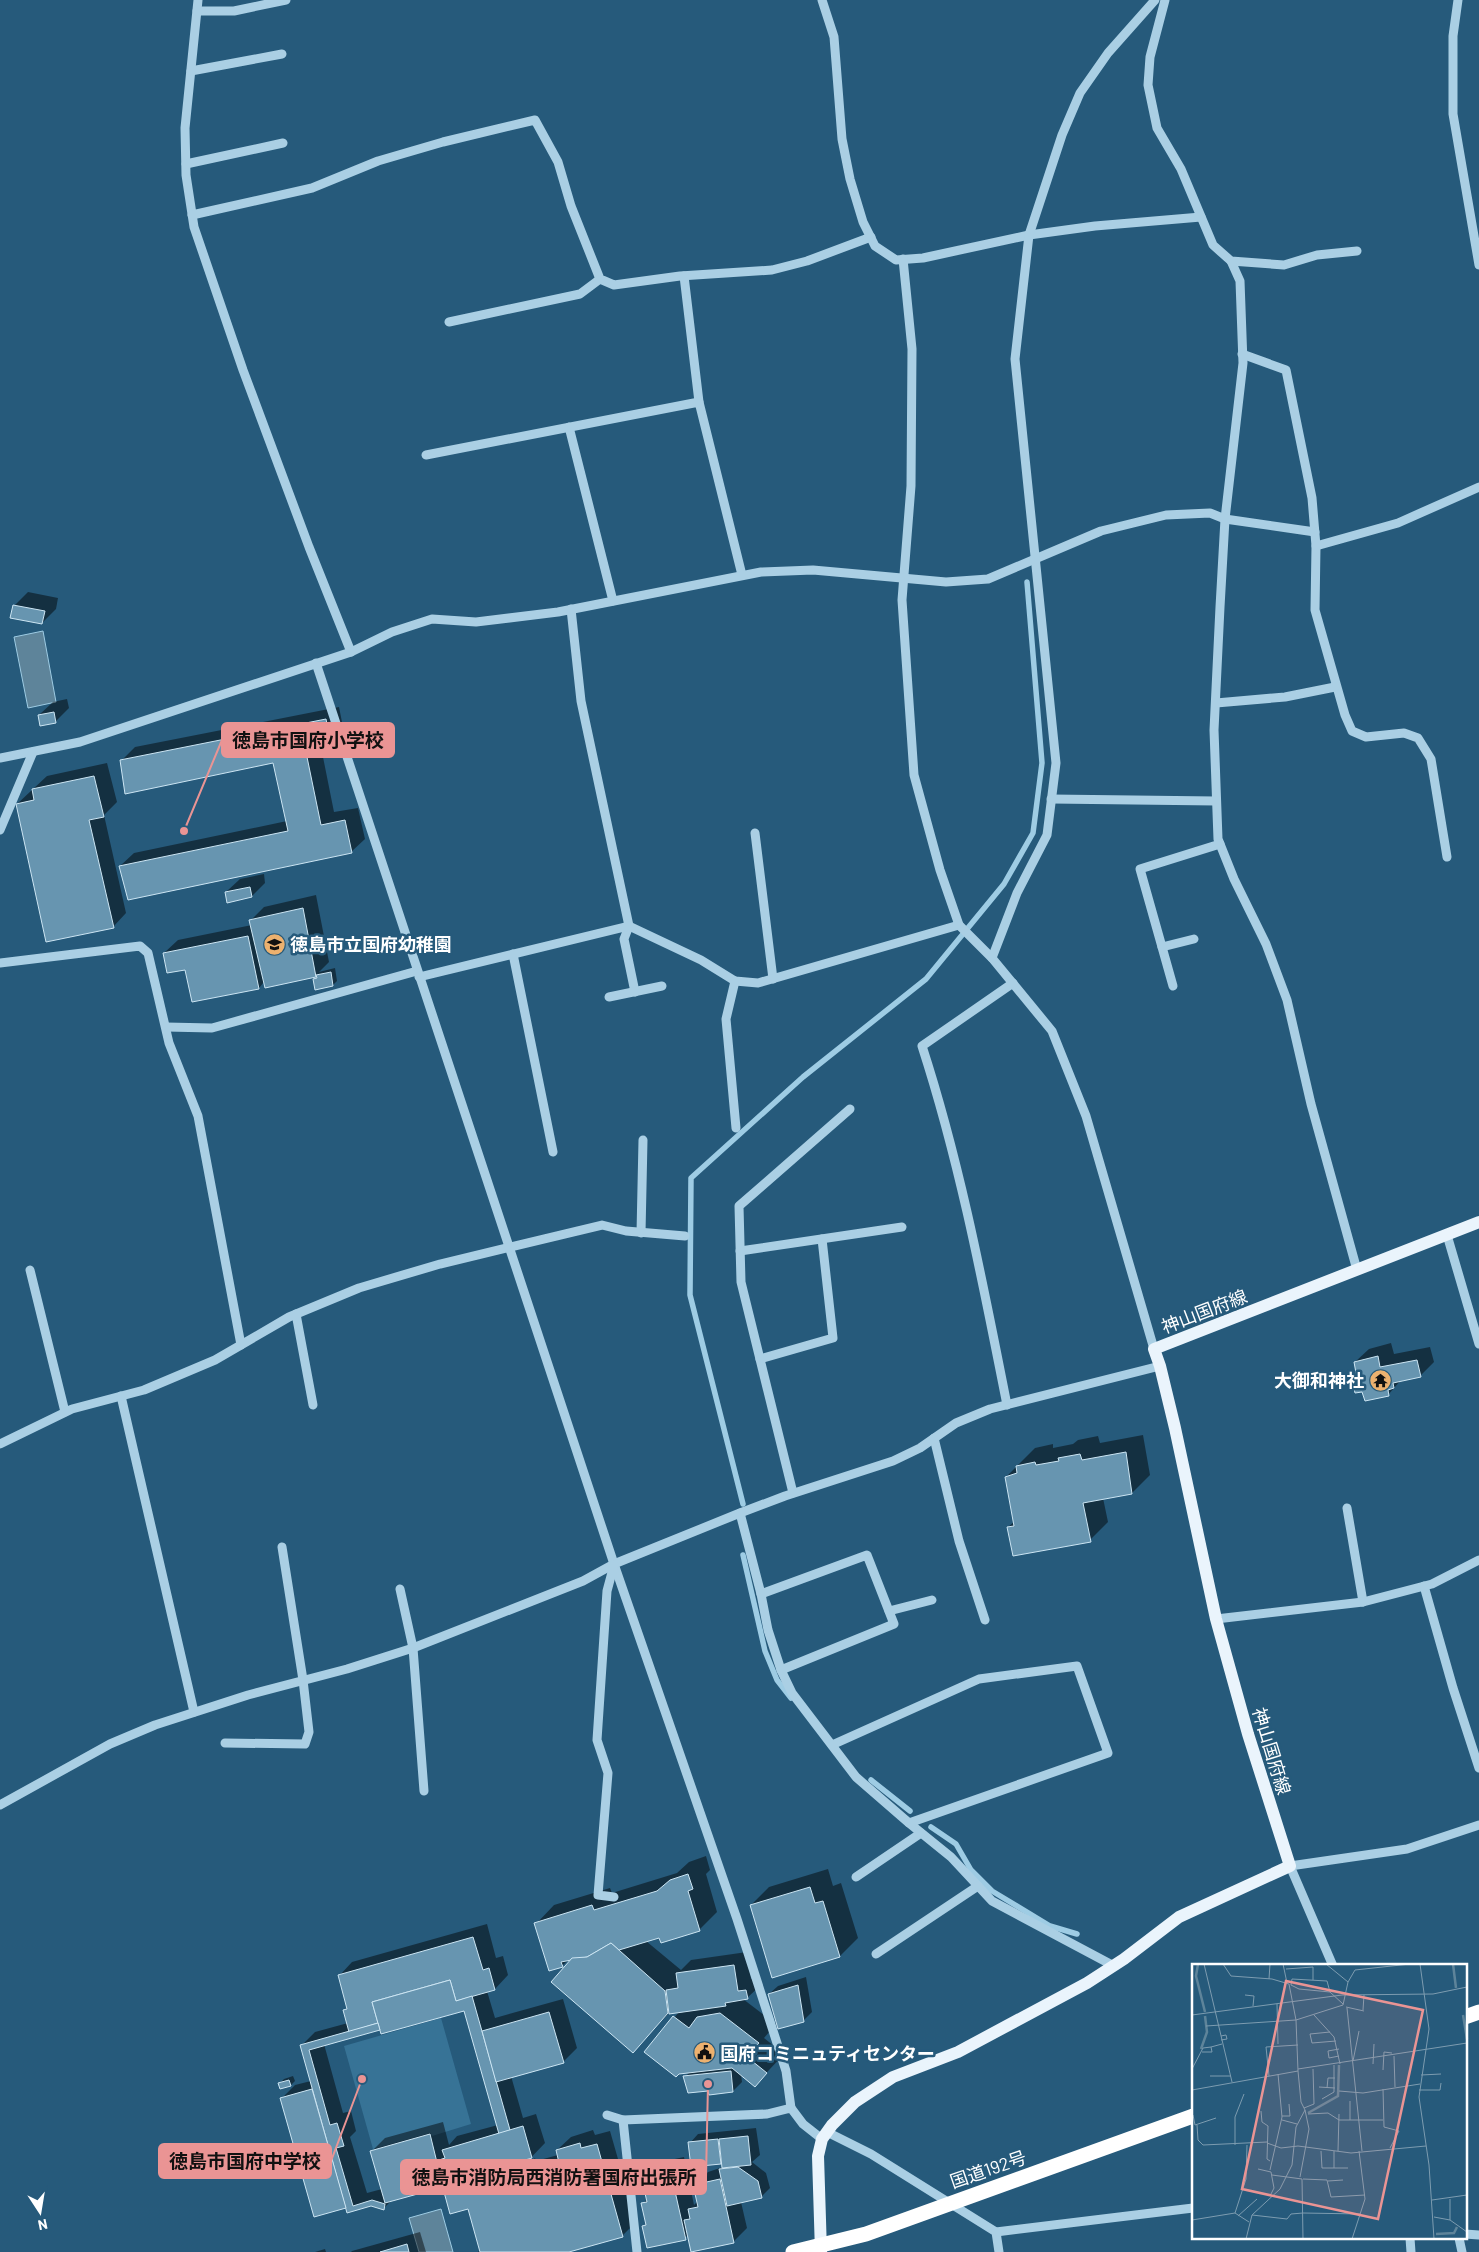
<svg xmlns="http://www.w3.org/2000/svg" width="1479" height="2252" viewBox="0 0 1479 2252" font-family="Barlow,'Noto Sans JP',sans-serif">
  <rect width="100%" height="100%" fill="#265a7b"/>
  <path fill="#377396" d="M441,2018L471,2124L432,2136L430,2133L373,2149L344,2046Z"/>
  <g fill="#5e849a" stroke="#9ecce4">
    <path d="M43,631L56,702L28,708L14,637Z"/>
    <path d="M441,2209L453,2252H419L409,2218Z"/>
  </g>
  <g fill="#0007" fill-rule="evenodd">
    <path d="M28,592L58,598L56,609L42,623L14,606Z"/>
    <path d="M67,699L69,708L55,722L39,715L53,702Z"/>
    <path d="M339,707L345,737L331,750L322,752L334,812L358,808L365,839L351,852L120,866L134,853L287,821L274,761H121L135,747Z"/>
    <path d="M107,763L117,802L104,815L126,913L113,927L17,804L47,776Z"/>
    <path d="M264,874L265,883L252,896L226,892L240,879Z"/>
    <path d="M316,895L329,962L319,972L335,968L337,981L333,985L316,988L314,980L319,975L266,987L264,982L259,988L186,968L164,953L178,940L252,925L251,920L264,907Z"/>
    <path d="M1391,1343L1394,1354L1430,1347L1434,1362L1420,1376L1401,1380L1388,1395L1363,1390L1353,1376L1357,1371L1355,1362L1369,1349Z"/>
    <path d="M1143,1435L1150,1475L1132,1493L1103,1498L1108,1522L1090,1540L1008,1527L1015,1521L1006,1477L1035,1448L1053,1444V1448L1073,1444L1078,1440L1098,1436L1100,1443Z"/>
    <path d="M706,1856L710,1870L706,1874L717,1912L699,1930L646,1941L681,1970L691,1960L747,1952L751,1979L760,1978L761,1985L747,1998L743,1999L776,2024L764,2038L784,2054L755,2085L741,2074L742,2082L733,2091L710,2089L685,2077L690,2072L646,2051L679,2012L669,2013L633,2051L575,1956L571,1957L562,1966L536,1924L554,1905L610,1888L612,1893L677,1873L689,1862Z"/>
    <path d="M828,1869L833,1886L841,1883L858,1938L840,1956L751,1905L769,1887Z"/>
    <path d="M487,1924L496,1958L503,1956L508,1975L495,1989L487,1991L495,2018L563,1999L577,2048L563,2062L511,2076L523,2118L536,2114L545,2143L520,2169V2173L535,2158L536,2161L558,2155L557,2150L571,2137L593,2130L595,2135L610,2131L636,2222L622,2236L564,2252H478L480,2250L469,2207L445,2192L460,2177L447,2181L442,2186L392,2200L383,2209L371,2205L348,2212L281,2099L295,2085L311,2081L301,2046L315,2032L348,2023L344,2011L348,2007L339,1976L352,1962ZM465,2009L498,2125L457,2136L449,2145L443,2122L385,2138L372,2151L382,2189L367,2193L350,2137L356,2131L351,2111L343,2113L324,2044L381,2028Z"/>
    <path d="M806,1977L812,2012L803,2021L769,1994L778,1986Z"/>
    <path d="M293,2076L295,2081L291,2085L280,2083L284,2079Z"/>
    <path d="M756,2128L760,2155L752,2162L766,2173L770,2188L761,2197L741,2202L747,2228L733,2242L688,2235L685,2238L644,2226L647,2223L643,2204L647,2199L642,2176L656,2163L684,2157L694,2205L698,2201L694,2186L708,2172L723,2167V2162L692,2166L690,2143L698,2134Z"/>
    <path d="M420,2232L426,2252H351L352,2251Z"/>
    <path d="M325,2249L326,2252H315Z"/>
  </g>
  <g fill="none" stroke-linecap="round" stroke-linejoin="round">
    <g stroke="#9ecce4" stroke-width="5.5">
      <path d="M743,1504L690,1295L691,1178L803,1077L926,979L1004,884L1033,833L1042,763L1027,582"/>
      <path d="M743,1555L765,1651L777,1680L791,1698"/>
      <path d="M871,1780L910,1811"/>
      <path d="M931,1827L956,1844L971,1870L992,1891L1050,1926L1077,1934"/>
    </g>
  </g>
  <g fill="#6795b0" stroke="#cce5f3">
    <path d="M13,605L45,611L42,624L10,618Z"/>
    <path d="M54,712L56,723L40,726L38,715Z"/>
    <path d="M326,719L332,751L307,757L321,825L345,820L352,853L128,900L119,866L288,831L273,763L125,794L120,760Z"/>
    <path d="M94,776L104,817L89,820L114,928L46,942L16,804L34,800L32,789Z"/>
    <path d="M250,887L252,897L227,903L225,892Z"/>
    <path d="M303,908L316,977L265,988L249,920Z"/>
    <path d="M248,936L259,989L192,1002L185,970L167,973L163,953Z"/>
    <path d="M331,972L333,986L315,990L313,979L317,978L316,975Z"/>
    <path d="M1378,1356L1380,1367L1417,1360L1421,1377L1393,1383L1394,1388L1388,1390L1389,1396L1365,1401L1362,1392L1355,1393L1351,1375L1356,1373L1354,1362Z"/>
    <path d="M1126,1452L1132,1494L1083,1503L1091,1542L1013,1556L1007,1527L1014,1526L1005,1477L1017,1473L1016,1466L1035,1462L1036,1465L1059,1461L1058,1458L1080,1454L1082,1460Z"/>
    <path d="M688,1874L693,1889L688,1891L700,1931L661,1943L659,1938L619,1950L611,1943L587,1957L561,1962L563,1967L549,1971L534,1923L592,1905L594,1910L657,1891L670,1880Z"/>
    <path d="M810,1887L815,1903L823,1901L840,1957L772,1978L750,1905Z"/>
    <path d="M473,1937L483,1970L489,1968L495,1990L456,2001L450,1980L372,2002L378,2023L349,2032L343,2010L347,2009L338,1975Z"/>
    <path d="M611,1943L665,1991L668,2013L633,2053L551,1982L572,1958L587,1957Z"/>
    <path d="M734,1965L738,1991L746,1990L748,1999L725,2003L726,2006L669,2014L666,1990L678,1988L676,1973Z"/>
    <path d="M450,1980L456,2001L472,1996L510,2130L499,2134L464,2011L381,2034L372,2002Z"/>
    <path d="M798,1985L804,2022L778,2029L768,1994Z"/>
    <path d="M549,2012L564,2063L496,2082L482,2031Z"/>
    <path d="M720,2013L759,2043L747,2057L767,2073L755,2087L732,2068L679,2074L676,2077L644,2052L673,2016L689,2028L697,2017Z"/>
    <path d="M378,2023L380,2030L309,2050L330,2125L337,2123L344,2146L336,2148L353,2206L372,2200L385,2204L384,2210L371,2206L347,2213L300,2045Z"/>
    <path d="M731,2071L733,2092L709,2095L708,2091L688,2093L683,2076Z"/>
    <path d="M289,2080L291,2086L280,2089L278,2083Z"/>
    <path d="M312,2089L346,2208L314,2217L280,2098Z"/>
    <path d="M523,2126L532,2158L446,2183L439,2160L445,2158L442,2150Z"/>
    <path d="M430,2134L443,2187L385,2203L370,2151Z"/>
    <path d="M748,2136L751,2165L722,2168L719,2139Z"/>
    <path d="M718,2139L721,2164L691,2167L688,2142Z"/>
    <path d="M580,2143L581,2148L597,2144L623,2237L569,2252H480L468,2209L450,2214L444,2192L521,2170L522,2174L559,2163L556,2150Z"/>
    <path d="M738,2167L758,2181L762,2198L727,2206L719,2169Z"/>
    <path d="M670,2169L686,2240L647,2248L642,2226L646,2225L641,2203L647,2202L641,2176Z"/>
    <path d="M720,2179L734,2243L691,2252L684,2220L690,2219L688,2209L698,2207L693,2185Z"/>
    <path d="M407,2244L409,2252H380Z"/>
  </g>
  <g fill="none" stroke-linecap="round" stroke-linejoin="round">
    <g stroke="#aacfe4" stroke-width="9">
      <path d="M198,0L185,128L186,175L194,227L243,370L309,547L351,652"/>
      <path d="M822,0L834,37L842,139L850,179L863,222L875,246L896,260L923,258L1029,235L1095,226L1201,217"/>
      <path d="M1165,0L1150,57L1148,85L1157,128L1181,169L1213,245L1231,261L1284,265L1317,255L1357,251"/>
      <path d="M1458,0L1453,36V114L1479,265"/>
      <path d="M197,11H234L286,0"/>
      <path d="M191,71L282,54"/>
      <path d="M186,164L283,143"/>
      <path d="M192,215L312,188L378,161L443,142L535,120L558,162L571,206L600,279L614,285L680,276L772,270L807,261L871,237"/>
      <path d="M903,259L912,349L911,486L902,600L914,775L940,870L959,925L992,958"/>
      <path d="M1231,261L1240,281L1243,363L1225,519L1220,607L1214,730L1218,839L1234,879L1266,944L1287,1000L1311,1104L1357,1270"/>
      <path d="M684,276L699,402"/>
      <path d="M449,322L580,294L600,279"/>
      <path d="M1242,354L1286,370L1312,498L1316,546L1315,610L1345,715L1352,731L1366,737L1404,733L1418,738L1431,759L1447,857"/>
      <path d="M569,427L613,601"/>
      <path d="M426,455L699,402L742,575"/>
      <path d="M1316,546L1398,523L1479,487"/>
      <path d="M571,609L581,701L629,926L624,939L635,992"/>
      <path d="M316,663L614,1564L737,1919L786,2071L791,2108"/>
      <path d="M1216,703L1285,697L1335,687"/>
      <path d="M0,758L80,742L351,652L392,632L432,619L476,622L558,612L761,572L813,570L946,582L988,579L1101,531L1166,515L1210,513L1225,519L1315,532"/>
      <path d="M1051,799L1216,801"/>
      <path d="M0,830L33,752"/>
      <path d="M755,833L773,979"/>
      <path d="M1162,947L1194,939"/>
      <path d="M513,954L553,1152"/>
      <path d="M0,963L140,946L148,953L169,1043L198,1116L241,1345"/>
      <path d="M419,977L629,926L701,960L735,981L758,983L959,925"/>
      <path d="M735,981L726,1019L736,1128"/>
      <path d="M1173,986L1140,869L1220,844"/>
      <path d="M609,997L662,986"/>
      <path d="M166,1027L212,1028L417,971"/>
      <path d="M641,1233L643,1140"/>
      <path d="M1447,1235L1479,1344"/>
      <path d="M740,1251L902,1227"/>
      <path d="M30,1270L65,1412"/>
      <path d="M296,1314L313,1405"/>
      <path d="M1154,1349L1086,1116L1052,1031L992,958L1017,893L1047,835L1056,763L1015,359L1029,235L1062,135L1080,93L1108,53L1155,0"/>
      <path d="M760,1359L833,1338L822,1239"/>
      <path d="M121,1396L194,1712"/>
      <path d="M1007,1405C983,1284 960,1163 922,1046L1013,983"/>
      <path d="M934,1438L959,1541L985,1620"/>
      <path d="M0,1444L72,1409L144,1390L215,1360L289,1317L359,1288L440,1264L602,1225L626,1231L685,1236"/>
      <path d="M793,1493L741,1282L739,1206L850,1109"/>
      <path d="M1347,1508L1363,1602"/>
      <path d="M740,1513L761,1594L768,1630L781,1670L792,1693L856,1777L909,1823L951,1857L992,1901L1114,1966"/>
      <path d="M1424,1586L1453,1688L1479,1768"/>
      <path d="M400,1589L413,1648L424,1791"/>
      <path d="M761,1594L867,1555L894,1624L781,1670"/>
      <path d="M889,1611L932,1600"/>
      <path d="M1216,1619L1363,1602L1432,1584L1479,1560"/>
      <path d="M225,1743L305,1744L309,1732L303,1680L282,1547"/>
      <path d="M832,1745L979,1679L1077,1666L1108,1753L909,1823"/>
      <path d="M0,1805L110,1744L155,1725L248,1695L347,1669L413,1648L583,1581L614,1564L740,1513L785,1496L893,1461L920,1448L956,1423L990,1409L1160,1366"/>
      <path d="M856,1877L921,1833"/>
      <path d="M614,1897L598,1895L608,1773L597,1740L607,1591L614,1565"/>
      <path d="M876,1954L978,1886"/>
      <path d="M1333,1966L1290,1866L1407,1849L1479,1825"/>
      <path d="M607,2115L623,2120L767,2114L791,2108L803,2124L822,2139"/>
      <path d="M623,2120L637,2252"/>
      <path d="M827,2132L871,2154L996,2232L999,2252"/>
      <path d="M996,2232L1193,2208"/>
      <path d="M1465,2234L1479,2235"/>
      <path d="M1410,2238L1411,2252"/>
      <path d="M1459,2238L1462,2252"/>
    </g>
    <path stroke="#eaf4fc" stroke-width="12" d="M821,2252L818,2156L822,2139L832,2125L855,2102L893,2077L958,2052L1087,1983L1124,1959L1179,1917L1290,1866L1248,1734L1216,1619L1175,1428L1160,1366L1154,1349L1479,1222"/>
    <g stroke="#fff" stroke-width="15">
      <path d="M1465,2017L1479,2012"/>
      <path d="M793,2252L866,2234L1193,2116"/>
    </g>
  </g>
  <defs>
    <symbol id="school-disc" viewBox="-11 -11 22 22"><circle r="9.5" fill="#ecb16f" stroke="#265a7b"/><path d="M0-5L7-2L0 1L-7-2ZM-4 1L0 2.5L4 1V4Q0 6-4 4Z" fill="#111"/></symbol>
    <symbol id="temple-disc" viewBox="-11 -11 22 22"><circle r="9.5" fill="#ecb16f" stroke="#265a7b"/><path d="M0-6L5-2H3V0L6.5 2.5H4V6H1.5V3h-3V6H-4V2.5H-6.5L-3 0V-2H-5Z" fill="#111"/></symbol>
    <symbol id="civic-disc" viewBox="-11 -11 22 22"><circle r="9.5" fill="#ecb16f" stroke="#265a7b"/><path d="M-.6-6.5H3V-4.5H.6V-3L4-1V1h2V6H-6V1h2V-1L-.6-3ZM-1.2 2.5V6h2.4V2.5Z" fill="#111"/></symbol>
  </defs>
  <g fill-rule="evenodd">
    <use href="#school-disc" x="262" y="932" width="25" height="25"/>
    <use href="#temple-disc" x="1368" y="1368" width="25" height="25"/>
    <use href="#civic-disc" x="692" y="2040" width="25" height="25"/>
  </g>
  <g text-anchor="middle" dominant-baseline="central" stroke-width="5" stroke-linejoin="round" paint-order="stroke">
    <g font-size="18" font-weight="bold" fill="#fff" stroke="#265a7b" text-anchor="start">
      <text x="290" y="944">徳島市立国府幼稚園</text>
      <text x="1364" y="1380" text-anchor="end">大御和神社</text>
      <text x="720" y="2053">国府コミニュティセンター</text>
    </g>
    <g font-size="18" fill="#fff" stroke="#265a7b">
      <text transform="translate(1204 1311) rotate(-21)">神山国府線</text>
      <text transform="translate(1272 1751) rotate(73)">神山国府線</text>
      <text transform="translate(988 2169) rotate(-19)">国道192号</text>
    </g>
  </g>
  <g transform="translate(1192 1964)">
    <rect width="275" height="275" fill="#265a7b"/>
    <path fill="none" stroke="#5e849a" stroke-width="2.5" d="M6,0L4,12L13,48M261,0L264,24M271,51L275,75M9,85L15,68L13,52M116,149L146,132L147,101M244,270L262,269L265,263"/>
    <path fill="none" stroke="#7d9cb0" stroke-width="1" d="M12,0L40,118M91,0L95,19M134,0L156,18M228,0L237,65L227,133L237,201L242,275M94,5L121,3V16M77,15L78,0M138,28L107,25L99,21L100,15L135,17L138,28L151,40M53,31L62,32L61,42M85,40L86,80M154,43L172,47M155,44L170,187M171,46L172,31M0,51L150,31L241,30L275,23M122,51L142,73L148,100M14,62L104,56L97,20L80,15L39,12L31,0M138,68L118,70L120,79L144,77M29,72L34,71L35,75L29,76M147,85L136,87L137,94L147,92M10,88H20L19,83L30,80M202,92L203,123M161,97L167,67M181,100L182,80M0,105L11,84L19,83M106,105L275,79M191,106L192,88L200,89M229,111L249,110M18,112H39M77,112L74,83L106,81M127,123L143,124M135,124L136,114H143M191,125L192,163L207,167L198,184M0,126L106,107L104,56L151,41L156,18L163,6L218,0M227,126H248L249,119M147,127L171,129L228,120M130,135L142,128V101M112,144L122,140L121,105M69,147L70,158L76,162L75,195L78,197M116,150L136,149L147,156H167M1,151L3,161L24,154M90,152H98L97,140M90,156L105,160M158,156V137M167,156H191M5,161L6,176L11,181L75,178M75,179L89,184L106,182L159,189L234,182M43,181V153L52,130M129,187L130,204H156M142,187V204M146,187L147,150M66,205L79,208L82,224L78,232M78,206L90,153L86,110M80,211L110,215L111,275M108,213L117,165L113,146M111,215L135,216L139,233L173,231M136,217L151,216M240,236L275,231M43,249L54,215L55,181M60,251L95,255L99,250L111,249L169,250M46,252L65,235M242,253L258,256L275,268M0,256L43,249L57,258M258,256V235M54,275L60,251L88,225L100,201L104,163L113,146L109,138L106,107M160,275L173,235L167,187"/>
    <path fill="#ea9494" fill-opacity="0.15" stroke="#ea9494" stroke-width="2.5" d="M94,17L231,46L186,255L50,225Z"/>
    <rect width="275" height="275" fill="none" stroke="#fff" stroke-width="2.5"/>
  </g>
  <path fill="none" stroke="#ea9494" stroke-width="2" d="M184 831L222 740M362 2079L331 2161M708 2084L706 2177"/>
  <g fill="#ea9494" stroke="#265a7b" stroke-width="2">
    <circle cx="184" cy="831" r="5"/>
    <circle cx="362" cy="2079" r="5"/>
    <circle cx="708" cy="2084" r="5"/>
  </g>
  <g fill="#ea9494" stroke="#ea9494" stroke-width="2">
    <rect x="222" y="723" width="172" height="34" rx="5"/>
    <rect x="159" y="2144" width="172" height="34" rx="5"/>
    <rect x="401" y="2160" width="305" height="34" rx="5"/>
  </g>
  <g font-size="19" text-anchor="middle" font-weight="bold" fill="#111">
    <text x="308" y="747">徳島市国府小学校</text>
    <text x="245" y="2168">徳島市国府中学校</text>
    <text x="554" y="2184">徳島市消防局西消防署国府出張所</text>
  </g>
  <g transform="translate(40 2212) rotate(168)" stroke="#265a7b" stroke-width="4" paint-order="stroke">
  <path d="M0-4L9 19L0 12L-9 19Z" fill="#ffffff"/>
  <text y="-8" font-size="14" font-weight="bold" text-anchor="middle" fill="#ffffff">N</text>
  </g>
</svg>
